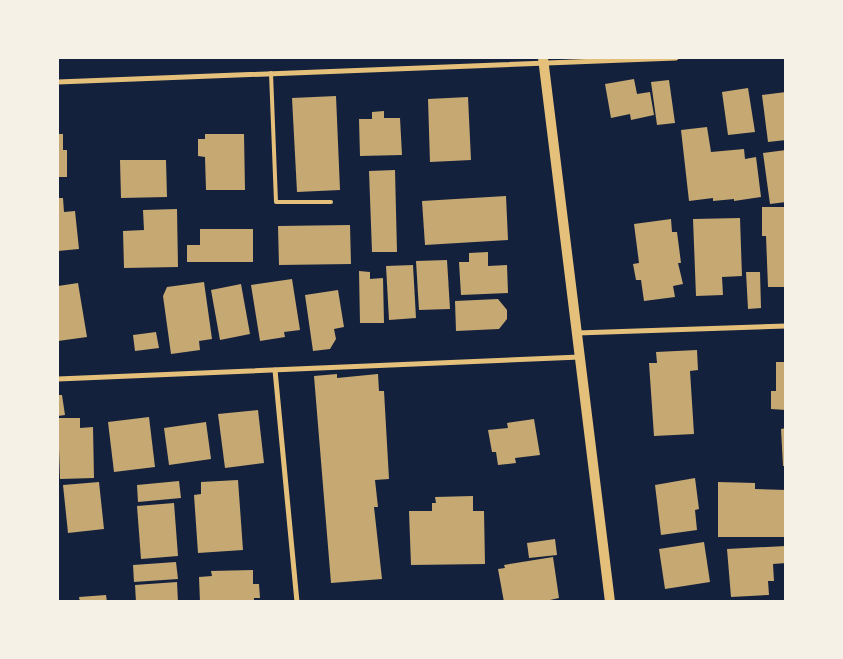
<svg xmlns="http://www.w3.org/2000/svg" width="843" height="659" viewBox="0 0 843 659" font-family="'DM Sans',sans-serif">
  <rect width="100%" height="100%" fill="#14213d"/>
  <g fill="#c6a872">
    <path d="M634,79L637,94L650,92L654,115L631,120L630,114L611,118L605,84Z"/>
    <path d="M669,80L675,123L657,125L651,82Z"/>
    <path d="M748,88L755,132L728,135L722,92Z"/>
    <path d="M786,92V140L768,142L762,95Z"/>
    <path d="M336,96L340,190L297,192L292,98Z"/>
    <path d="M468,97L471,160L430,162L428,99Z"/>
    <path d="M384,111V118H400L402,155L360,156L359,119H372V112Z"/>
    <path d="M707,127L711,152L744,149L745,159L756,157L761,197L734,201V199L713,201V198L689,201L681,130Z"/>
    <path d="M58,134H63V150H67V177H58Z"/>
    <path d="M205,134H244L245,190H206L205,157L198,156V139H205Z"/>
    <path d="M786,150V202L770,204L763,153Z"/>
    <path d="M120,160H166L167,197L121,198Z"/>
    <path d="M395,170L397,252H372L369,171Z"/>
    <path d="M506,196L508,240L425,245L422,201Z"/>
    <path d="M58,198H63L64,212L75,211L79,249L58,251Z"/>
    <path d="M762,207H786V287H768L766,236H762Z"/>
    <path d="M177,209L178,267L124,268L123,231L144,230L143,210Z"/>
    <path d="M740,218L742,276L722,277L723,295L696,296L693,219Z"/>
    <path d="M671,219L672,232H677L681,263H678L683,284L673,286L675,297L644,301L641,280H636L633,264L639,263L634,224Z"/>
    <path d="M350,225L351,264L279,265L278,226Z"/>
    <path d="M200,229H253V262H187V245H200Z"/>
    <path d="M488,252V266L507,265L508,293L461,295L459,262H469V253Z"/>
    <path d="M447,260L450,309L419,310L416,261Z"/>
    <path d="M413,265L416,318L389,320L386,266Z"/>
    <path d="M359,271L370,272V279L383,278L384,323H360Z"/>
    <path d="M746,272H760L761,308L748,309Z"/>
    <path d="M292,279L300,330L284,332L285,337L260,341L251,285Z"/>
    <path d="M204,282L212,339L199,341L200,350L171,354L163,296L167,287Z"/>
    <path d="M78,283L87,337L58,341V286Z"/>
    <path d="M241,284L250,334L220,340L211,290Z"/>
    <path d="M338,290L344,327L334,329L336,339L330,349L313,351L305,295Z"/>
    <path d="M498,299L507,310V319L499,329L456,331L455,301Z"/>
    <path d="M156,332L159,348L135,351L133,335Z"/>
    <path d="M697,350L698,370L690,371L694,434L654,436L649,363H657L656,352Z"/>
    <path d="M776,362H786V410L771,409V391H776Z"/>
    <path d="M337,374V378L378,374L379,391H384L389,479L375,480L378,507H374L382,579L331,583L314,376Z"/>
    <path d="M58,395H62L65,415L58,416Z"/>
    <path d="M258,410L264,463L225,468L218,414Z"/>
    <path d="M149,417L155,467L114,472L108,422Z"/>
    <path d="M58,418H80V428L93,427L94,478L60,479Z"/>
    <path d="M534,419L540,455L515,458L516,463L498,465L496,452H492L488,430L508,428L507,423Z"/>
    <path d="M206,422L211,459L169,465L164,428Z"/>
    <path d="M786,428V466H783L781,429Z"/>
    <path d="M695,478L699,509L695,510L697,530L661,535L655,485Z"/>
    <path d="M238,480L243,550L198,553L194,495L201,494V482Z"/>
    <path d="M179,481L181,498L138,502L137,485Z"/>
    <path d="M99,482L104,529L68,533L63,485Z"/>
    <path d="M718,482L755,483V489L786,490V537H718Z"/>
    <path d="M473,496V511H484L485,564L411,565L409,511H432V503H436L435,497Z"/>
    <path d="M174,503L178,556L141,559L137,506Z"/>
    <path d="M555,539L557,555L529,558L527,543Z"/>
    <path d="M704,542L710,582L665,589L659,549Z"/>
    <path d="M786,546V563L773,564L774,581H768L769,595L731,597L727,549Z"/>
    <path d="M553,557L559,598L541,602H504L498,569L505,568L504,565Z"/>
    <path d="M176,562L178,579L134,582L133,565Z"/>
    <path d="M253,570V584H259L260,598H254V602H200L199,577L212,576L211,571Z"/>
    <path d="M177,582L178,602H136L135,585Z"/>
    <path d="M106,595L107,602H80L79,597Z"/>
  </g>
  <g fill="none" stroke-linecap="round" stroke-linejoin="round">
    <path stroke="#e5c07b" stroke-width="4" d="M271,73L276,202H331"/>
    <g stroke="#e5c07b" stroke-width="5">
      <path d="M58,82L676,58"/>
      <path d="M577,333L786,326"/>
      <path d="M275,370L297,602"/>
      <path d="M58,379L580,357"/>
    </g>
    <path stroke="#e5c07b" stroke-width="10" d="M543,58L610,602"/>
  </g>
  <rect width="843" height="659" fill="none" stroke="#f6f1e7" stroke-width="118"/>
</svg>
